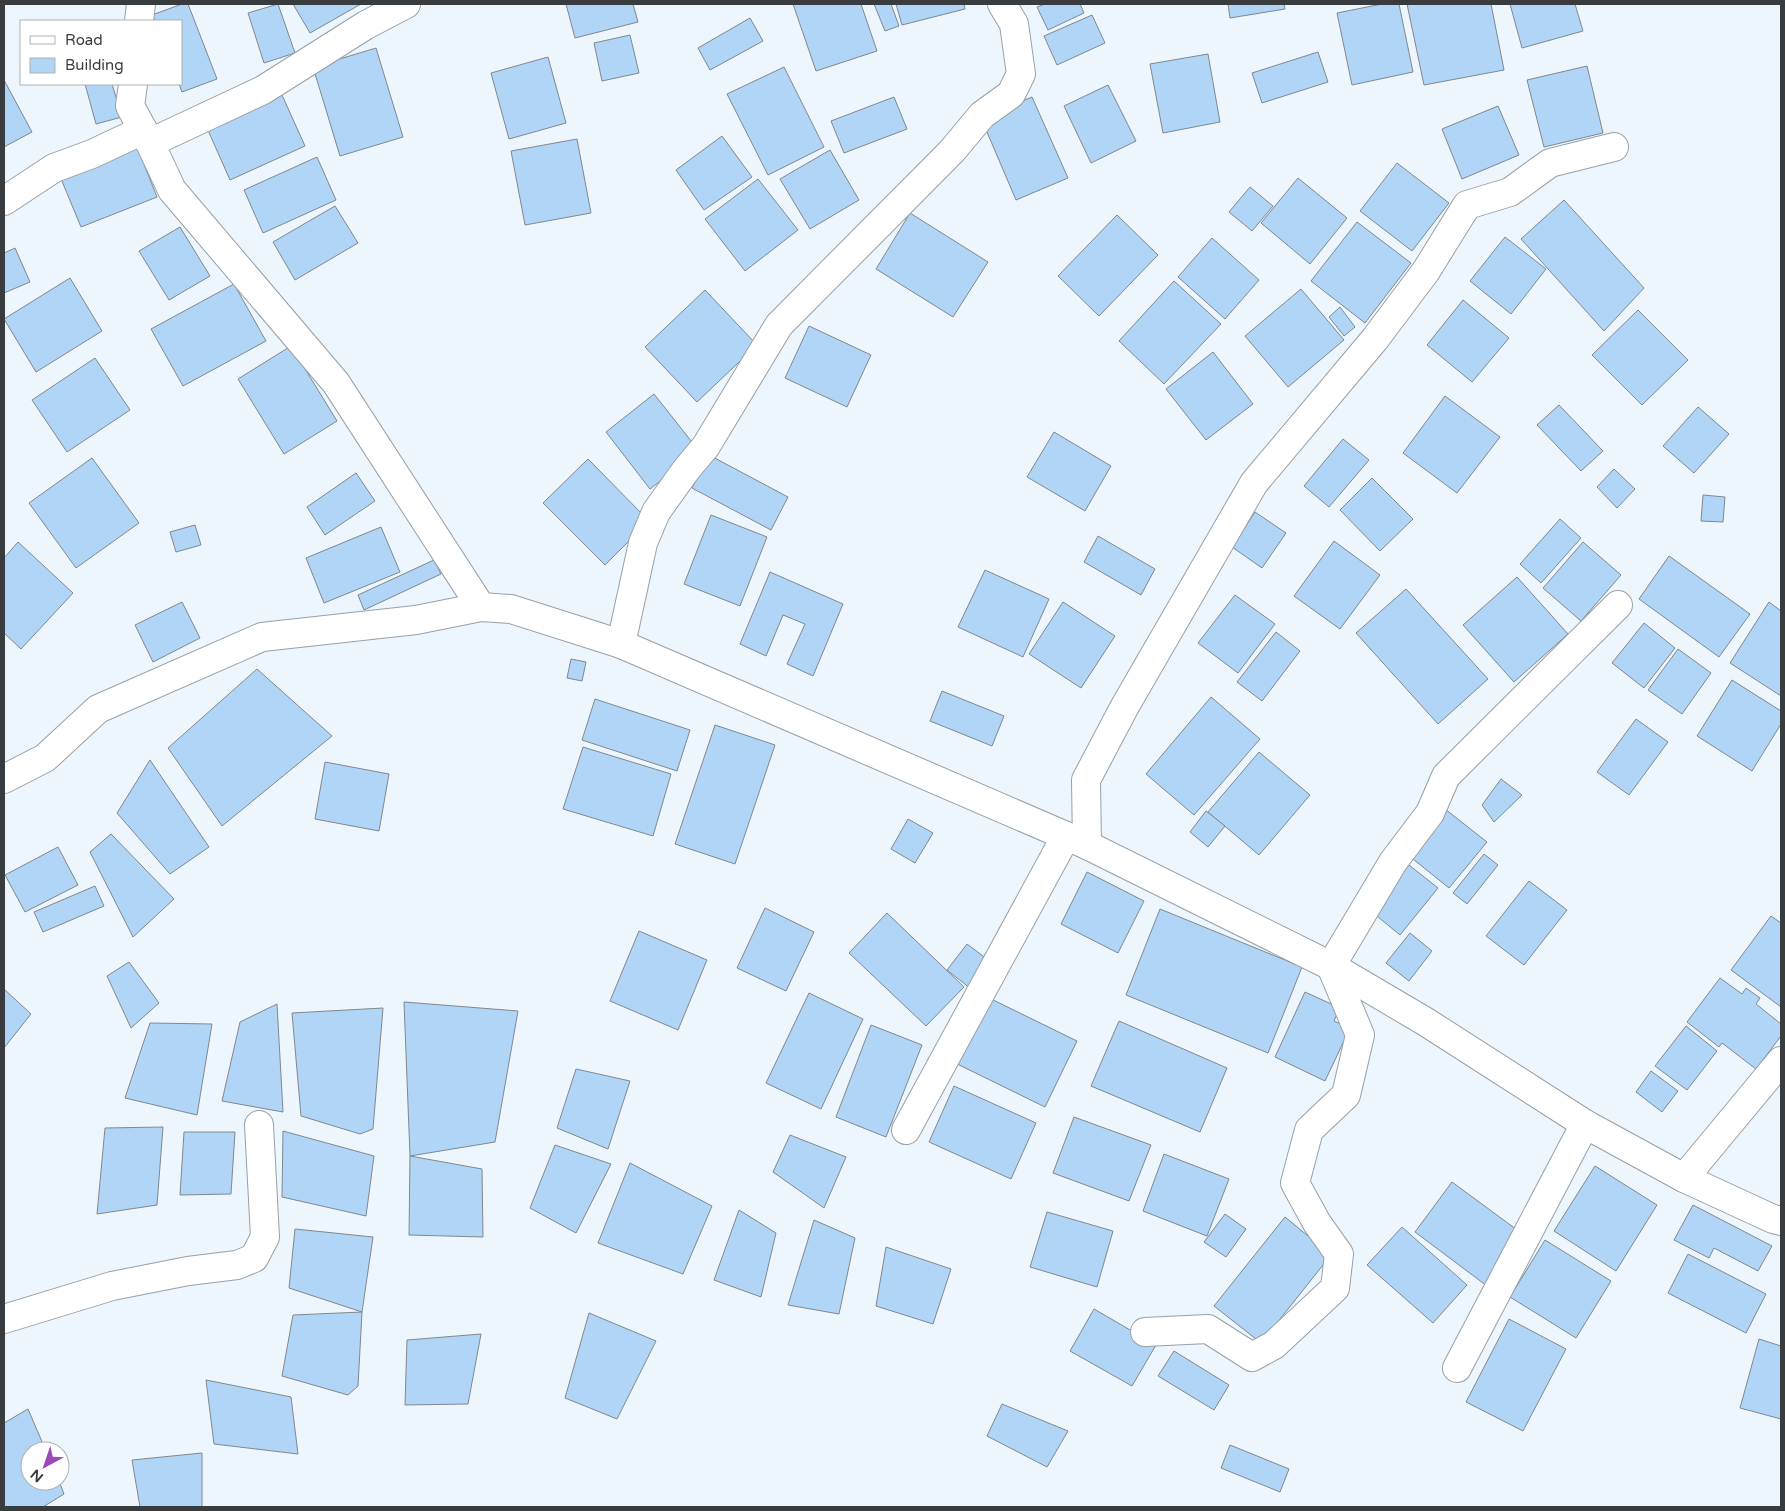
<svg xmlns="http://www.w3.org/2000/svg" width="1785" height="1511" viewBox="0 0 1785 1511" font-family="'Varela Round',sans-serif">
  <rect width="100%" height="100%" fill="#edf5fd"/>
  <g fill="#b0d5f6" stroke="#808890">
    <path d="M182,4H188L217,79L182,92L179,84H181V21H155L152,15Z"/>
    <path d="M278,4L295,53L264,63L248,13Z"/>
    <path d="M293,4H361L310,33Z"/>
    <path d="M566,4H633L638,22L575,38Z"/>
    <path d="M793,4H861L877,51L816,71Z"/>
    <path d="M874,4H891L899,26L885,31Z"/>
    <path d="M896,4H964L965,9L902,25Z"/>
    <path d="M1045,4H1080L1084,13L1048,30L1037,7Z"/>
    <path d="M1228,4H1284L1285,9L1230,18Z"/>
    <path d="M1382,4H1399L1413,72L1352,85L1337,13Z"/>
    <path d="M1407,4H1491L1504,70L1424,85Z"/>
    <path d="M1510,4H1575L1583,31L1522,48Z"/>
    <path d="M1092,15L1105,43L1057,65L1044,36Z"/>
    <path d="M750,18L763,41L710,70L698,48Z"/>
    <path d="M630,35L639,73L602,81L594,43Z"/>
    <path d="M376,48L403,137L340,156L313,67Z"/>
    <path d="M1318,52L1328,82L1262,103L1252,73Z"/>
    <path d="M1208,54L1220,122L1163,133L1150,64Z"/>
    <path d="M548,57L566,123L509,139L491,73Z"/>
    <path d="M1587,66L1603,133L1544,147L1527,80Z"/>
    <path d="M784,67L824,147L768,175L727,94Z"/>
    <path d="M4,80L32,132L4,147Z"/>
    <path d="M85,84H112L122,117L96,124Z"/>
    <path d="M1108,85L1136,141L1091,163L1064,106Z"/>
    <path d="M282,95L305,146L230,180L207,128Z"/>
    <path d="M894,97L907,129L844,153L831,121Z"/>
    <path d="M1032,97L1068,178L1016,200L981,118Z"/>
    <path d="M1498,106L1519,155L1462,179L1442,129Z"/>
    <path d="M722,136L752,177L704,210L676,170Z"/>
    <path d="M577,139L591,213L525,225L511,151Z"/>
    <path d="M136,144L157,197L81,227L59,174Z"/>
    <path d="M830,150L859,200L810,229L780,179Z"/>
    <path d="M317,157L336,200L263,233L244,190Z"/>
    <path d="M1397,163L1449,203L1412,251L1360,211Z"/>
    <path d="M1298,178L1347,218L1310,264L1261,223Z"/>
    <path d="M758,179L798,230L745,271L705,219Z"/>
    <path d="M1250,187L1273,206L1252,231L1229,212Z"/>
    <path d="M1564,200L1644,288L1604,331L1521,239Z"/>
    <path d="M335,206L358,243L295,280L273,242Z"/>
    <path d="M910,213L988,262L953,317L876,269Z"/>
    <path d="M1117,215L1158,255L1099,316L1058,276Z"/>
    <path d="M1357,222L1411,263L1365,323L1311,281Z"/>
    <path d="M180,227L210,276L169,300L139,251Z"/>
    <path d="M1505,237L1546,269L1511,314L1470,281Z"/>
    <path d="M1212,238L1259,280L1225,319L1178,277Z"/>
    <path d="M15,248L30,282L4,293V253Z"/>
    <path d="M70,278L102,331L36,372L4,319Z"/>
    <path d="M1174,281L1221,324L1164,384L1119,341Z"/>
    <path d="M234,284L266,341L183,386L151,329Z"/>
    <path d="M1301,289L1344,340L1288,387L1245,336Z"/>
    <path d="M705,290L757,345L697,402L645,347Z"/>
    <path d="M1463,300L1509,338L1472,382L1427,345Z"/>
    <path d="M1340,307L1355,327L1344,336L1329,317Z"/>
    <path d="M1638,310L1688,360L1642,405L1592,355Z"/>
    <path d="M809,326L871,355L847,407L785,378Z"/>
    <path d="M291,346L337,421L284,454L238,379Z"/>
    <path d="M1213,352L1253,404L1206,440L1166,389Z"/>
    <path d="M95,358L130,410L67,452L32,400Z"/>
    <path d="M654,394L699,451L650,489L606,432Z"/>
    <path d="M1445,396L1500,437L1457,493L1403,453Z"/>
    <path d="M1559,405L1603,451L1581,471L1537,425Z"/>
    <path d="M1698,407L1729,434L1694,473L1663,446Z"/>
    <path d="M1054,432L1111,466L1085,511L1027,477Z"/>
    <path d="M1343,439L1369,460L1329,507L1304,486Z"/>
    <path d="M709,455L788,497L771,530L692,488Z"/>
    <path d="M92,458L139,523L76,568L29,503Z"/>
    <path d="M588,459L649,521L605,565L543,503Z"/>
    <path d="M1614,469L1635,489L1617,508L1597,487Z"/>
    <path d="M356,473L375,501L325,535L307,507Z"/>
    <path d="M1372,478L1413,519L1380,551L1340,510Z"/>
    <path d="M1703,495L1725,497L1723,522L1701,521Z"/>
    <path d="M1255,512L1286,533L1262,568L1232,547Z"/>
    <path d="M711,515L767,537L740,606L684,584Z"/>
    <path d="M1560,519L1581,538L1541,583L1520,564Z"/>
    <path d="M195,525L201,545L176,552L170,532Z"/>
    <path d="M381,527L400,572L324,603L306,558Z"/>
    <path d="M1098,536L1155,569L1141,595L1084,562Z"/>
    <path d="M1334,541L1380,575L1340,629L1294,596Z"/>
    <path d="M18,542L73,593L21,649L4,633V558Z"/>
    <path d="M1583,542L1621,575L1581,621L1543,588Z"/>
    <path d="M1669,556L1750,614L1719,657L1639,599Z"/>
    <path d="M434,560L441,574L364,610L358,595Z"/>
    <path d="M985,570L1049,599L1023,657L958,627Z"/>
    <path d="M770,572L843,604L813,676L787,664L805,624L783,615L766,656L740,644Z"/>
    <path d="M1517,577L1568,634L1514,682L1463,625Z"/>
    <path d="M1406,589L1488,679L1438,724L1356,633Z"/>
    <path d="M1235,595L1275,624L1238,673L1198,643Z"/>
    <path d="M182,602L200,638L153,662L135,625Z"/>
    <path d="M1063,602L1115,636L1081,688L1029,654Z"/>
    <path d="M1769,602L1781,611V696L1730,663Z"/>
    <path d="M1644,623L1675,648L1644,688L1612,663Z"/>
    <path d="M1276,632L1300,651L1262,701L1237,682Z"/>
    <path d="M1678,649L1711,673L1682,714L1648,690Z"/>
    <path d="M571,659L586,662L582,681L567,678Z"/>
    <path d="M257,669L332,736L222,826L168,748Z"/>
    <path d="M1732,680L1781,711V724L1752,771L1697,736Z"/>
    <path d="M942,691L1004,716L992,746L930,721Z"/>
    <path d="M1211,697L1260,739L1194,815L1146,774Z"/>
    <path d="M595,699L690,730L677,771L582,740Z"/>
    <path d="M1636,719L1668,742L1629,795L1597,772Z"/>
    <path d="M715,725L775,745L735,864L675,844Z"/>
    <path d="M583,747L671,774L653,836L563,809Z"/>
    <path d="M1259,752L1310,795L1259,855L1208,812Z"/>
    <path d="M150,760L209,847L170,874L117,813Z"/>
    <path d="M325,762L389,774L379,831L315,819Z"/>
    <path d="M1501,779L1522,795L1494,822L1482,805Z"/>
    <path d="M1445,809L1487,842L1449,888L1408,855Z"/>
    <path d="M1206,811L1225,826L1208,847L1190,832Z"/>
    <path d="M908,819L933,833L915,863L891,849Z"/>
    <path d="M111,834L174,899L133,937L90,852Z"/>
    <path d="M58,847L78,885L25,912L5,875Z"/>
    <path d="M1484,854L1498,865L1467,904L1453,893Z"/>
    <path d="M1409,865L1438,888L1400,935L1372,912Z"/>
    <path d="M1087,872L1144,901L1118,953L1061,924Z"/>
    <path d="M1529,881L1567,910L1524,965L1486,936Z"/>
    <path d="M95,886L104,906L43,932L34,912Z"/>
    <path d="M765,908L814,932L786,991L737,968Z"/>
    <path d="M1160,909L1302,967L1268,1053L1126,995Z"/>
    <path d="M887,913L964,987L926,1026L849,953Z"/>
    <path d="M1771,916L1781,923V1007L1731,970Z"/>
    <path d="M639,931L707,960L678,1030L610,1001Z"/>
    <path d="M1410,933L1432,951L1409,981L1386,963Z"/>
    <path d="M967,944L991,962L971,989L947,970Z"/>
    <path d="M129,962L159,1003L131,1028L107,976Z"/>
    <path d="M1720,978L1742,994L1746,988L1760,998L1756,1004L1781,1024V1036L1756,1069L1722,1043L1719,1047L1687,1022Z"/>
    <path d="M4,989L31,1014L4,1048Z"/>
    <path d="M1305,992L1340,1008L1334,1021L1350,1028L1325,1081L1275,1057Z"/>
    <path d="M809,993L863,1019L821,1109L766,1083Z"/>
    <path d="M983,995L1077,1041L1045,1107L951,1061Z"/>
    <path d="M404,1002L518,1011L495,1142L410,1156Z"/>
    <path d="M277,1004L283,1112L222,1101L240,1022Z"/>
    <path d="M383,1008L373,1129L360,1134L301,1116L292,1013Z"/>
    <path d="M1119,1021L1227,1068L1200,1132L1091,1086Z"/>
    <path d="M150,1023L212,1024L197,1115L125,1098Z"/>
    <path d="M871,1025L922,1045L886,1137L836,1117Z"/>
    <path d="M1686,1026L1717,1051L1687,1090L1655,1066Z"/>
    <path d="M576,1069L630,1081L608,1149L557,1128Z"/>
    <path d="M1651,1071L1678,1091L1662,1112L1636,1092Z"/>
    <path d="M954,1086L1036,1123L1011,1179L929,1142Z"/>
    <path d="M1074,1117L1151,1145L1129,1201L1053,1173Z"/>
    <path d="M163,1127L157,1205L97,1214L105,1128Z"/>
    <path d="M283,1131L374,1156L366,1216L282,1197Z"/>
    <path d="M184,1132H235L231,1194L180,1195Z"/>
    <path d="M790,1135L846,1157L824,1208L773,1172Z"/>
    <path d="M555,1145L611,1164L576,1233L530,1208Z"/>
    <path d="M1164,1154L1229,1179L1207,1236L1143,1211Z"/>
    <path d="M410,1156L482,1169L483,1237L409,1235Z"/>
    <path d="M630,1163L712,1206L683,1274L598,1243Z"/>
    <path d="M1595,1166L1657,1205L1616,1271L1554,1231Z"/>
    <path d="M1452,1182L1524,1235L1487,1286L1415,1232Z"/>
    <path d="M1693,1205L1772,1246L1758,1271L1714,1248L1709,1258L1674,1240Z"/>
    <path d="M739,1210L776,1233L761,1297L714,1280Z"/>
    <path d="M1047,1212L1113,1231L1097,1287L1030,1267Z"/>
    <path d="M1225,1214L1246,1229L1226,1257L1204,1242Z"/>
    <path d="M1285,1217L1331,1255L1261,1343L1214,1306Z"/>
    <path d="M814,1220L855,1238L839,1314L788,1305Z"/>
    <path d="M1402,1227L1467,1285L1433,1323L1367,1265Z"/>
    <path d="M295,1229L373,1237L362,1312L289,1288Z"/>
    <path d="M1545,1240L1611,1281L1576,1338L1510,1297Z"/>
    <path d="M886,1247L951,1269L933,1324L876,1306Z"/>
    <path d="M1688,1254L1766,1294L1746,1333L1668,1293Z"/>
    <path d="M1094,1309L1156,1345L1132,1386L1070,1351Z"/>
    <path d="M362,1312L358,1386L348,1395L282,1376L293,1315Z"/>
    <path d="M589,1313L656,1341L617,1419L565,1398Z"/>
    <path d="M1509,1319L1566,1349L1523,1431L1466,1402Z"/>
    <path d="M481,1334L468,1404L405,1405L407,1340Z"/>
    <path d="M1759,1339L1781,1346V1419L1740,1408Z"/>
    <path d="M1174,1351L1229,1385L1214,1410L1158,1376Z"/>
    <path d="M206,1380L291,1397L298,1454L214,1444Z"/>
    <path d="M1002,1404L1068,1431L1047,1467L987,1436Z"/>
    <path d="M28,1409L46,1451H30V1481H59L64,1494L43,1507H4V1423Z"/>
    <path d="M1230,1445L1289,1469L1280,1492L1221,1468Z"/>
    <path d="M202,1453V1507H140L132,1460Z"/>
  </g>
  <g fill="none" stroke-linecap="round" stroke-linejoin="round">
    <defs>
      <g id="minor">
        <path d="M139,21L141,4"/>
        <path d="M133,84L130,106L150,143L172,190L336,383L481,607"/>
        <path d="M150,143L263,90L366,25L406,4"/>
        <path d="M4,201L54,168L92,154L143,130"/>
        <path d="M621,644L643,543L656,512L686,470L706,446L779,325L952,151L982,115L1011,94L1021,74L1014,24L1002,4"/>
        <path d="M4,779L45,758L98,709L262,637L416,620L481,607L511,609L621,644L1087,845L1331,966L1426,1022L1585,1124L1684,1178L1773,1219L1781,1221"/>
        <path d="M1087,845L1086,780L1125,706L1254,483L1375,339L1426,271L1467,205L1510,192L1550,163L1614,147"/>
        <path d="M906,1130L1066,836"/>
        <path d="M1684,1178L1781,1061"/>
        <path d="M4,1319L112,1286L188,1271L237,1265L254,1258L265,1237L259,1125"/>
        <path d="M1145,1332L1208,1329L1252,1357L1274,1345L1335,1288L1339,1254L1317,1223L1295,1183L1309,1130L1346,1095L1360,1035L1331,966L1393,862L1430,813L1446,776L1618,605"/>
        <path d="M1457,1368L1585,1124"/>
      </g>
    </defs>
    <use href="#minor" stroke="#98a0a7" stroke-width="30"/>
    <use href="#minor" stroke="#fff" stroke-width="28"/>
  </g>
  <rect width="1785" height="1511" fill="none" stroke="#393c3f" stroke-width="10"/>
  <rect x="20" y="20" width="162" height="65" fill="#ffffff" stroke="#b0b1b2"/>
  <rect x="30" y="36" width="25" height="8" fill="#ffffff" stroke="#b0b1b2"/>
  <text x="65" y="45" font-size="15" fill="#393c3f">Road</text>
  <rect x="30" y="58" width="25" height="15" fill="#b0d5f6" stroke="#b0b1b2"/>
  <text x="65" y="70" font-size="15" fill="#393c3f">Building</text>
  <g transform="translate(45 1466) rotate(220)"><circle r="24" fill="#ffffff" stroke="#b0b1b2"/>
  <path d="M0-4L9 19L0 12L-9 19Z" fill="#9d4ab9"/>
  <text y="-8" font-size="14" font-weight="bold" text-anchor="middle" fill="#393c3f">N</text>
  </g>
</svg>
